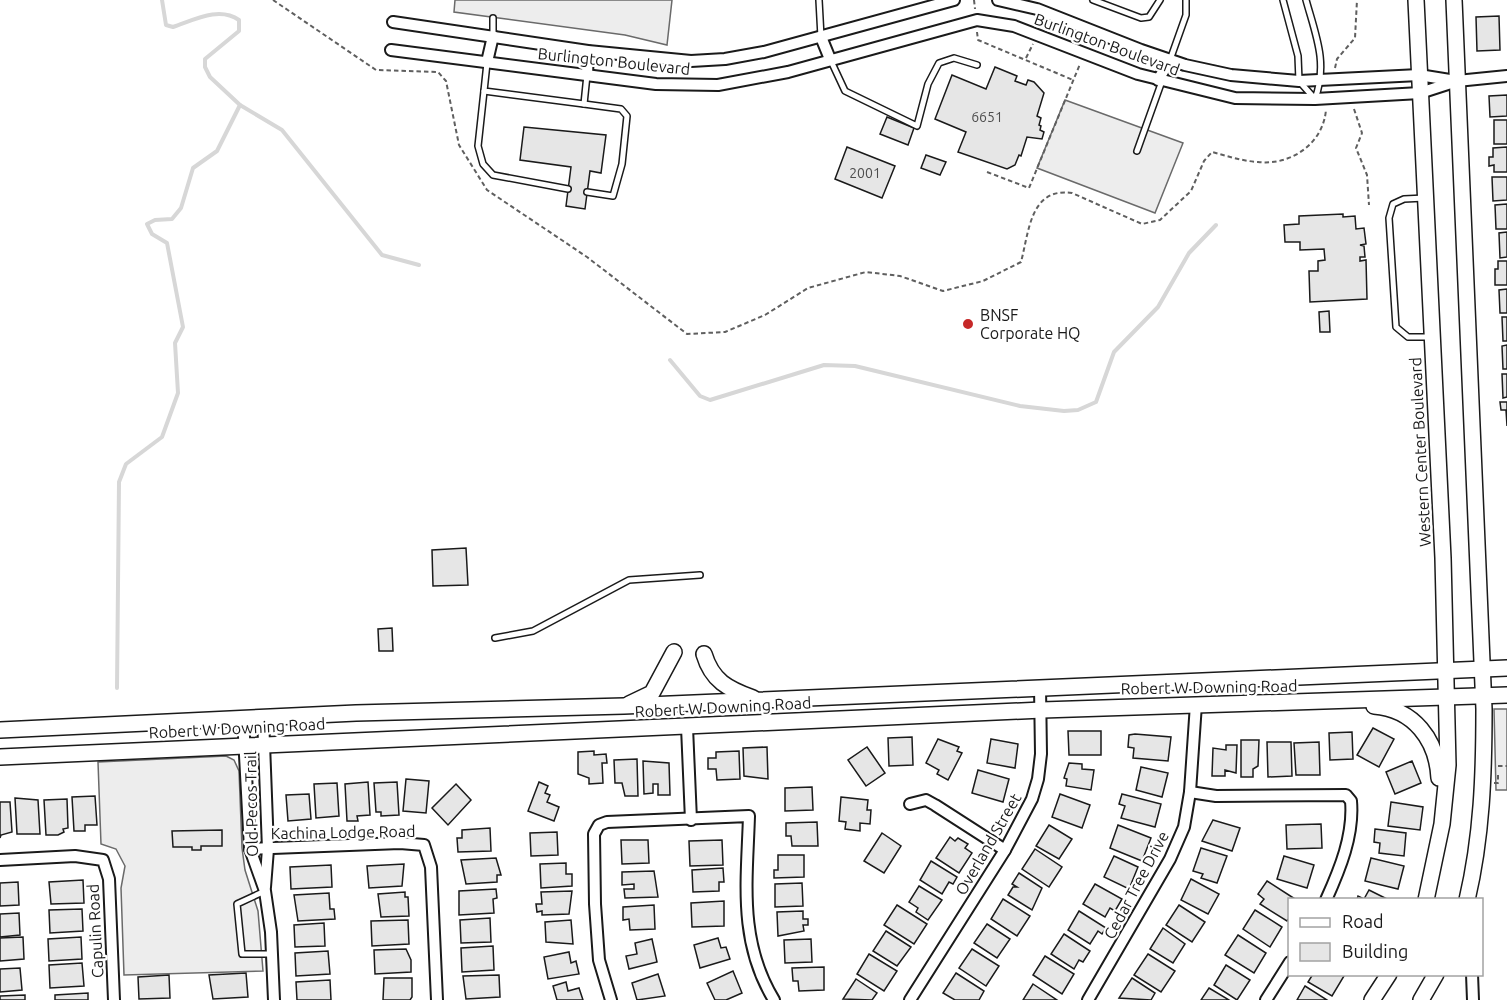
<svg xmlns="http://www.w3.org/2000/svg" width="1507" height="1000" viewBox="0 0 1507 1000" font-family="Ubuntu,sans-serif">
  <rect width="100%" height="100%" fill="#fff"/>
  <g fill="#ededed" stroke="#6a6a6a" stroke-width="1.5">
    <path d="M455,0H672L667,45L625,35L454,12Z"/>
    <path d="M1065,100L1183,143L1155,213L1037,168Z"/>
    <path d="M1494,709H1507V790H1496Z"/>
    <path d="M226,756L234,760L239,771L242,848L245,870L258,911L263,971L124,975L121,888L125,866L116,849L101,844L98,762Z"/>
  </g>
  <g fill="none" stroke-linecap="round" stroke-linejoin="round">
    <g stroke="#d7d7d7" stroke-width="4">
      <path d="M162,0L166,25L173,27C194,20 219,6 239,20V31L205,59V67L210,77L240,105L282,130L382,255L419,265"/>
      <path d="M670,360L700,396L710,400L824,365L855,366L1020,406L1064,411L1078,410L1096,402L1114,352L1158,307L1189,253L1216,225"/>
      <path d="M117,688L119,482L126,464L162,437L178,393L175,343L183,327L167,243L152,234L147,224L155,220L172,219L181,208L193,168L217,151L240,105"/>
    </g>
  </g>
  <g fill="#e6e6e6" stroke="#1a1a1a" stroke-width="1.5">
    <path d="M1499,16L1500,50L1477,51L1476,17Z"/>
    <path d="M995,67L1017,76L1015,81L1026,85L1028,80L1034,82L1044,93L1037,116L1041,118L1039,125L1041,126L1040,130L1044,132L1042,139L1027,137L1021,156L1019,155L1015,165L1007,169L958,152L966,132L935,119L952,75L986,89Z"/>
    <path d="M1507,95V116L1490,117L1489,96Z"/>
    <path d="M887,117L914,128L908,145L880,134Z"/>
    <rect x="1494" y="120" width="13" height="24"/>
    <path d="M524,127L606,135L601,173L590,171L585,209L566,206L571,167L520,160Z"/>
    <path d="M847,147L895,166L882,198L835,179Z"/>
    <path d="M1507,147V172H1494V165L1489,166V157H1493V148Z"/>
    <path d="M926,155L946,162L940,175L921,168Z"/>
    <path d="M1492,177H1507V200L1493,201Z"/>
    <path d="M1507,204V229H1496L1495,205Z"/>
    <path d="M1343,214V217L1355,216L1356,229L1364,228L1366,244L1360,245L1364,246L1365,257H1360V261L1366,260L1367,299L1310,302L1309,271H1318V261L1325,260L1324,249L1300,250V242H1285L1284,225L1299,224V216Z"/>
    <path d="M1507,232V257L1500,258L1499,233Z"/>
    <path d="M1498,261H1507V285H1495V269H1498Z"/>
    <path d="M1507,289V313H1500L1499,290Z"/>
    <path d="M1329,311L1330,332H1320L1319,312Z"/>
    <path d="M1502,317H1507V341H1503Z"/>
    <path d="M1507,345V369H1503L1502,346Z"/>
    <path d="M1502,374H1507V397L1503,398Z"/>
    <path d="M1500,402H1507V426L1506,410H1501Z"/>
    <path d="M466,548L468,585L433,586L432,550Z"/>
    <path d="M392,628L393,651H379L378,629Z"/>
    <path d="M1373,728L1394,739L1379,767L1357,755Z"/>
    <path d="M1068,731H1101V755H1069Z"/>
    <path d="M1352,732L1353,759L1330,760L1329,733Z"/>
    <path d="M1135,734L1171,737L1168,761L1133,758L1134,748L1128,747L1129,735Z"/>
    <path d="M912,737L913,765L889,766L888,738Z"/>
    <path d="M938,739L959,747L957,751L962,753L948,780L937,774L939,770L926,763Z"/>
    <path d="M991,739L1018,744L1015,768L987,763Z"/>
    <path d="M1241,740H1259L1258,766L1253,769V777H1241Z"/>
    <path d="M1267,742H1291L1292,776L1268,777Z"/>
    <path d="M1319,742L1320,775H1296L1294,743Z"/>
    <path d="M1226,745H1237L1236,773L1225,770V776H1212L1213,748L1226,750Z"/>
    <path d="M767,747L768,779L744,776L743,748Z"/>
    <path d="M867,747L885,773L866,786L848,760Z"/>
    <path d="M594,751V755L606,754L607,763H602L603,783L589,784V778L578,774V752Z"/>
    <path d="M739,751L740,779L717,780L716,769H708V758H716V752Z"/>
    <path d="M637,759L638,796H625L622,783H615L614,760Z"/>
    <path d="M643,761L669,763L670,795H658V784H653V793L644,794Z"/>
    <path d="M1412,761L1421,783L1395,794L1386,772Z"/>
    <path d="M1069,763L1082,764V769L1094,770L1091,790L1066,786L1067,779L1064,778Z"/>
    <path d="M1141,767L1168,773L1162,797L1136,790Z"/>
    <path d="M978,770L1009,779L1003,802L972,793Z"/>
    <path d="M406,779L429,781L426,813L403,811Z"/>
    <path d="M368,782L370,815L357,816L358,821H347L345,784Z"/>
    <path d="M397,782L399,815L381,816V812H376L374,783Z"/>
    <path d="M539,782L548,786L545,793L550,795L547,802L559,807L554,821L528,811Z"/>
    <path d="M337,783L339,816L316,818L314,784Z"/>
    <path d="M456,784L471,800L448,825L432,808Z"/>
    <path d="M812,787L813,810L785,811V788Z"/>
    <path d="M309,794L311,819L288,821L286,795Z"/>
    <path d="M1060,794L1090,805L1082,828L1052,817Z"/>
    <path d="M1122,794L1161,804L1155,827L1121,818L1125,806L1119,804Z"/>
    <path d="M95,796L97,825H85V831H74L72,797Z"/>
    <path d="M841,797L868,800L867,810H871L870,824L860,823V831L845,829L846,822L839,821Z"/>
    <path d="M15,798L38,800L40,834H17Z"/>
    <path d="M67,799L68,828L63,829L64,832L58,835H46L44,800Z"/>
    <path d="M0,802H10L12,832L1,835L0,838Z"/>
    <path d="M1391,802L1423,807L1420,830L1388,826Z"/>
    <path d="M1213,820L1240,828L1232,851L1202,841Z"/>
    <path d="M817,822L818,846H792L791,836H786V823Z"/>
    <path d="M1321,824L1322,848L1287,849L1286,825Z"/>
    <path d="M1049,825L1072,839L1059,859L1036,846Z"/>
    <path d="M1118,825L1151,838L1142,861L1110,848Z"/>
    <path d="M490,828L491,851L458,852L457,838H462V830Z"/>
    <path d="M1375,829L1406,833L1404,856L1379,853L1380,843L1374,842Z"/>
    <path d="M222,830V846H201V850H192V847H173L172,831Z"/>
    <path d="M557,832L558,855L531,856L530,833Z"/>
    <path d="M882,833L901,846L884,873L864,861Z"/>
    <path d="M950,837L955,841L958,838L968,844L965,848L972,853L959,873L936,858Z"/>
    <path d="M621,840H648L649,863L622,864Z"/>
    <path d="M722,840L723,865L690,866L689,841Z"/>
    <path d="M1201,848L1227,856L1217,883L1201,878L1203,874L1193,871Z"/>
    <path d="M1035,849L1062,867L1049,887L1022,869Z"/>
    <path d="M778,855H804V877L774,878V870H778Z"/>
    <path d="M1114,856L1138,867L1129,889L1104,877Z"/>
    <path d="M1284,856L1314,865L1307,888L1277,879Z"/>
    <path d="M496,858L501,875H497V882L466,884L461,860Z"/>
    <path d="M1371,858L1404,866L1398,889L1365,881Z"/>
    <path d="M931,861L957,877L953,884L949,882L942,894L920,880Z"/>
    <path d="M566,863V874H572V886L541,888L540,864Z"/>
    <path d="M404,864L402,886L369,888L367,866Z"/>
    <path d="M331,865L332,887L291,889L290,867Z"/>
    <path d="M723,868L724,882H719V891L693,892L692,870Z"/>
    <path d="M654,871L658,897L625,898L624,889H634V884L622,885V872Z"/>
    <path d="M1019,873L1042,888L1032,910L1008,895L1013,887H1017L1012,884Z"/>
    <path d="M1191,879L1219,894L1208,914L1181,900Z"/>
    <path d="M83,880L84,903L51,904L49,882Z"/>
    <path d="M1267,881L1295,899L1290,900V917L1287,921L1260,904L1264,899L1258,894Z"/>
    <path d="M18,882L19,905L0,906V883Z"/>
    <path d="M802,883L803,906L775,907V884Z"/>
    <path d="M1095,884L1122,899L1115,911L1110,908L1105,917L1083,904Z"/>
    <path d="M919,886L942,900L928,920L916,912L918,908L909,902Z"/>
    <path d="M496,889L497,898L493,899L494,913L459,915V891Z"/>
    <path d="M1369,890L1389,900H1357L1358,896L1364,899Z"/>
    <path d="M572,891L569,914L542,915V911L537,912L536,904H542L541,892Z"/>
    <path d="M405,892V897H408L409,916L381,917L378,894Z"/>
    <path d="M329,893L330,909H334L335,919L298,921L294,895Z"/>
    <path d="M1003,899L1030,916L1017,936L991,919Z"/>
    <path d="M724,901V926L692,927L691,903Z"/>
    <path d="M654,905L655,929L630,930L629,919L623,920V907Z"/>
    <path d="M897,905L927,924L914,944L884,925Z"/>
    <path d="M1179,905L1205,922L1192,942L1166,925Z"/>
    <path d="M82,909L83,931L50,933L49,910Z"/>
    <path d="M1255,910L1282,927L1270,947L1243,929Z"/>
    <path d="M803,911V919H808V925H803L804,931L778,936L777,912Z"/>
    <path d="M1079,911L1106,928L1102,934L1098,931L1090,944L1068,930Z"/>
    <path d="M19,913L20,935L0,937V914Z"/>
    <path d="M490,918L491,942L461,943L460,920Z"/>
    <path d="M408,920L409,944L372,946L371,921Z"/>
    <path d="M571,920L573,944L546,942L545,922Z"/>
    <path d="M324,923L325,946L295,947L294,925Z"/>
    <path d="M987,924L1010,939L997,958L974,943Z"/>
    <path d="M1163,928L1185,944L1173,963L1150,949Z"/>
    <path d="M886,931L911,947L897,966L873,951Z"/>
    <path d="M1064,934L1090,951L1083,962L1079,960L1074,969L1051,954Z"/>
    <path d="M1238,935L1266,953L1254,973L1225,955Z"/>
    <path d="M23,937L24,959L0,961V938Z"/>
    <path d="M81,937L82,959L49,961L48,939Z"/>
    <path d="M718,938L721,948L726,947L730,959L700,968L694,945Z"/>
    <path d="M652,939L657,962L629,969L626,956L637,954L635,943Z"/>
    <path d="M811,939L812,962L785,963L784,940Z"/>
    <path d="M493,946L494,970L462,972L461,948Z"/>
    <path d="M406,949L411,960V972L375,974L374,950Z"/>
    <path d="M972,949L999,966L986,986L959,968Z"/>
    <path d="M328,951L330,974L296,976L295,953Z"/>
    <path d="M569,952L571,963L576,961L579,974L548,979L544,957Z"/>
    <path d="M869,954L897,971L884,991L857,974Z"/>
    <path d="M1148,954L1175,971L1161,992L1134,975Z"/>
    <path d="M1045,956L1074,974L1062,994L1033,975Z"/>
    <path d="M82,963L84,986L50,988L49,965Z"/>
    <path d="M1226,965L1250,980L1237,1000L1214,985Z"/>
    <path d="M824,967V990L799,991L798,981H793L792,968Z"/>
    <path d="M20,968L22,990L0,992V969Z"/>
    <path d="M733,971L742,993L726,1000H715L707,983Z"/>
    <path d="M246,973L248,997L213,999L209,975Z"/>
    <path d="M956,973L984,991L979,1000H955L943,993Z"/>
    <path d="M658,974L665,996L637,1000L632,983Z"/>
    <path d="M1313,974H1341L1344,976L1332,996L1308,982Z"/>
    <path d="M169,975L170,998L139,999L138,977Z"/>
    <path d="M499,975L500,997L466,999L463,976Z"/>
    <path d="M384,978H412V997L410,1000H383Z"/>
    <path d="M1132,978L1155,993L1151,1000L1119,998Z"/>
    <path d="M856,979L877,993L872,1000L843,999Z"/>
    <path d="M330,980L331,1000H297L296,982Z"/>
    <path d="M566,982L568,991L579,988L583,1000H557L553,986Z"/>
    <path d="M1033,984L1057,1000H1023Z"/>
    <path d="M1305,986L1327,1000H1297Z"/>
    <path d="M1209,988L1229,1000H1201Z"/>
    <path d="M88,993V1000H55V995Z"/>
    <path d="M25,995V1000H0V996Z"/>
  </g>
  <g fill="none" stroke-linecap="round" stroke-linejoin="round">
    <defs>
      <g id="service">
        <path d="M819,0L821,37"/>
        <path d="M1093,0L1141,18L1149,17L1160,0"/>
        <path d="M1283,0L1298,56L1299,81L1315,99C1328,63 1316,36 1306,0"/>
        <path d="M493,36V18"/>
        <path d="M1170,60L1186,15V0"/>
        <path d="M831,61L845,91L917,126L928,84L939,63L954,58L977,65"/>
        <path d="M487,63L484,91L584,104L587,75"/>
        <path d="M484,91L478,146L483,164L493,175L568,189"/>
        <path d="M584,104L621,109L627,116L622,164L613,196L587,192"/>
        <path d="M1137,151L1162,81"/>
        <path d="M1425,198L1404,199L1393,204L1389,218L1396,327L1408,337H1430"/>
        <path d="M495,638L533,631L629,580L700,575"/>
        <path d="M265,891L237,904L242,954H272"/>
      </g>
      <g id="minor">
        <path d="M998,0L1037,9L1141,50L1185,65L1231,75L1299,81L1419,75L1456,81"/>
        <path d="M393,22L588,51L691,61L725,59L764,52L954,0"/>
        <path d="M821,37L830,59"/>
        <path d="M391,50L656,84L718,85L788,72L977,20L1014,26L1138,74L1235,98L1315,99L1420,93L1457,81L1507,76"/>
        <path d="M487,62L493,36"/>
        <path d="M587,75L588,51"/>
        <path d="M1158,80L1170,60"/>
        <path d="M263,717L268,849L265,887"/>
        <path d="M243,718L250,849L265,891L271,932L274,1000"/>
        <path d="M687,727L691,820"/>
        <path d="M1190,792L1216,796L1346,795L1351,801C1354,835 1340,869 1326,900"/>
        <path d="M910,804L926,800L935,805L1005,850"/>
        <path d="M250,849L400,843L424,845L431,867L437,1000"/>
        <path d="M0,860L75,856L103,860L109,879L114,1000"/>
        <path d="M1472,974L1473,1000"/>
        <path d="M611,1000L599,960L595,904L594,834L599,825L607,822L749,816C747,881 738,941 774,1000"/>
        <path d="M910,1000L1005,850L1032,799L1038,779L1041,754L1040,687"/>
        <path d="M1088,1000L1170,859L1184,827L1190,792L1196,704"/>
        <path d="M1266,1000L1290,962"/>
      </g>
      <g id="secondary">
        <path d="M1416,0L1443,558L1448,765L1442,824L1426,900"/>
        <path d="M1454,0L1484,709C1484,774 1482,836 1467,900"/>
        <path d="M704,654C712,681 728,689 753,698"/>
        <path d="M629,704L652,693L674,652"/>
        <path d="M1374,706C1414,709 1437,740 1439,778"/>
        <path d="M0,730L356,713L624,706L1507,668"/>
        <path d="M0,757L1042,710L1507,695"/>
        <path d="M1372,1000L1389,974"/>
        <path d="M1421,1000L1436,974"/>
      </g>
    </defs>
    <use href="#service" stroke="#1a1a1a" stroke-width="8"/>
    <use href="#minor" stroke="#1a1a1a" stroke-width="14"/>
    <use href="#secondary" stroke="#1a1a1a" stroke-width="18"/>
    <g stroke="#5f5f5f" stroke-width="2" stroke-dasharray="4.5 3" stroke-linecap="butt">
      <path d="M273,0L376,70L438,72L446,81L459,145L487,190L587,257L687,334L725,332L765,315L808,288L866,272L900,276L943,291L983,281L1021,262C1029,232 1030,187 1072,193L1142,224L1160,220L1191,191L1204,161L1212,152C1227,156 1242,161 1258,162C1291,166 1324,143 1326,109"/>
      <path d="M974,0L975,9"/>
      <path d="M977,32L978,40L1073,80"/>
      <path d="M1026,58L1033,44"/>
      <path d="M1335,68L1337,59L1355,38L1357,0"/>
      <path d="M1354,109L1362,133L1356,148L1367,175L1369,205"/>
      <path d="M987,172L1029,188L1080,64"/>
      <path d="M1498,766H1507"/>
      <path d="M1494,783H1498V774"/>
    </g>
    <use href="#service" stroke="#fff" stroke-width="5"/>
    <use href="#minor" stroke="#fff" stroke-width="10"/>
    <use href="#secondary" stroke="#fff" stroke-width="15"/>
  </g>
  <circle fill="#c62828" stroke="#fff" stroke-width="2" cx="968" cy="324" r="6"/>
  <g text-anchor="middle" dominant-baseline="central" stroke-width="4.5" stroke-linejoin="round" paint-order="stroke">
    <g font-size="14" fill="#4d4d4d">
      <text x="987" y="117">6651</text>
      <text x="865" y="173">2001</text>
    </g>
    <g font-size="16" fill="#1a1a1a" stroke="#fff">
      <text transform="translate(1107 44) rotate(20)">Burlington Boulevard</text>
      <text transform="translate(614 61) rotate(6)">Burlington Boulevard</text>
      <text transform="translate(1420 452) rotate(-93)">Western Center Boulevard</text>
      <text transform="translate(1209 687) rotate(-1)">Robert W Downing Road</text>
      <text transform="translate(723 707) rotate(-3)">Robert W Downing Road</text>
      <text transform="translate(237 728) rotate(-3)">Robert W Downing Road</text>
      <text transform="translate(251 804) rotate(-91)">Old Pecos Trail</text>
      <text transform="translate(343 832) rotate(-1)">Kachina Lodge Road</text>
      <text transform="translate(988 844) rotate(-60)">Overland Street</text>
      <text transform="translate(1136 885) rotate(-62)">Cedar Tree Drive</text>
      <text transform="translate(95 931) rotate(-93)">Capulin Road</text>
    </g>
    <g font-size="16" fill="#1a1a1a" stroke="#fff" text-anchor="start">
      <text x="980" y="315">BNSF<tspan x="980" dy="18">Corporate HQ</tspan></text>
    </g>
  </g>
  <rect x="1288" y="898" width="195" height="78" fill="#ffffff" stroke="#a3a3a3" stroke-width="1.5"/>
  <rect x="1300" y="918" width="30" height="9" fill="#ffffff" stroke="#a3a3a3" stroke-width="1.5"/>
  <text x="1342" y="928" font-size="18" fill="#1a1a1a">Road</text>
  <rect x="1300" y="943" width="30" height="18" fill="#e6e6e6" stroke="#a3a3a3" stroke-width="1.5"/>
  <text x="1342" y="958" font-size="18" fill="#1a1a1a">Building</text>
</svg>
